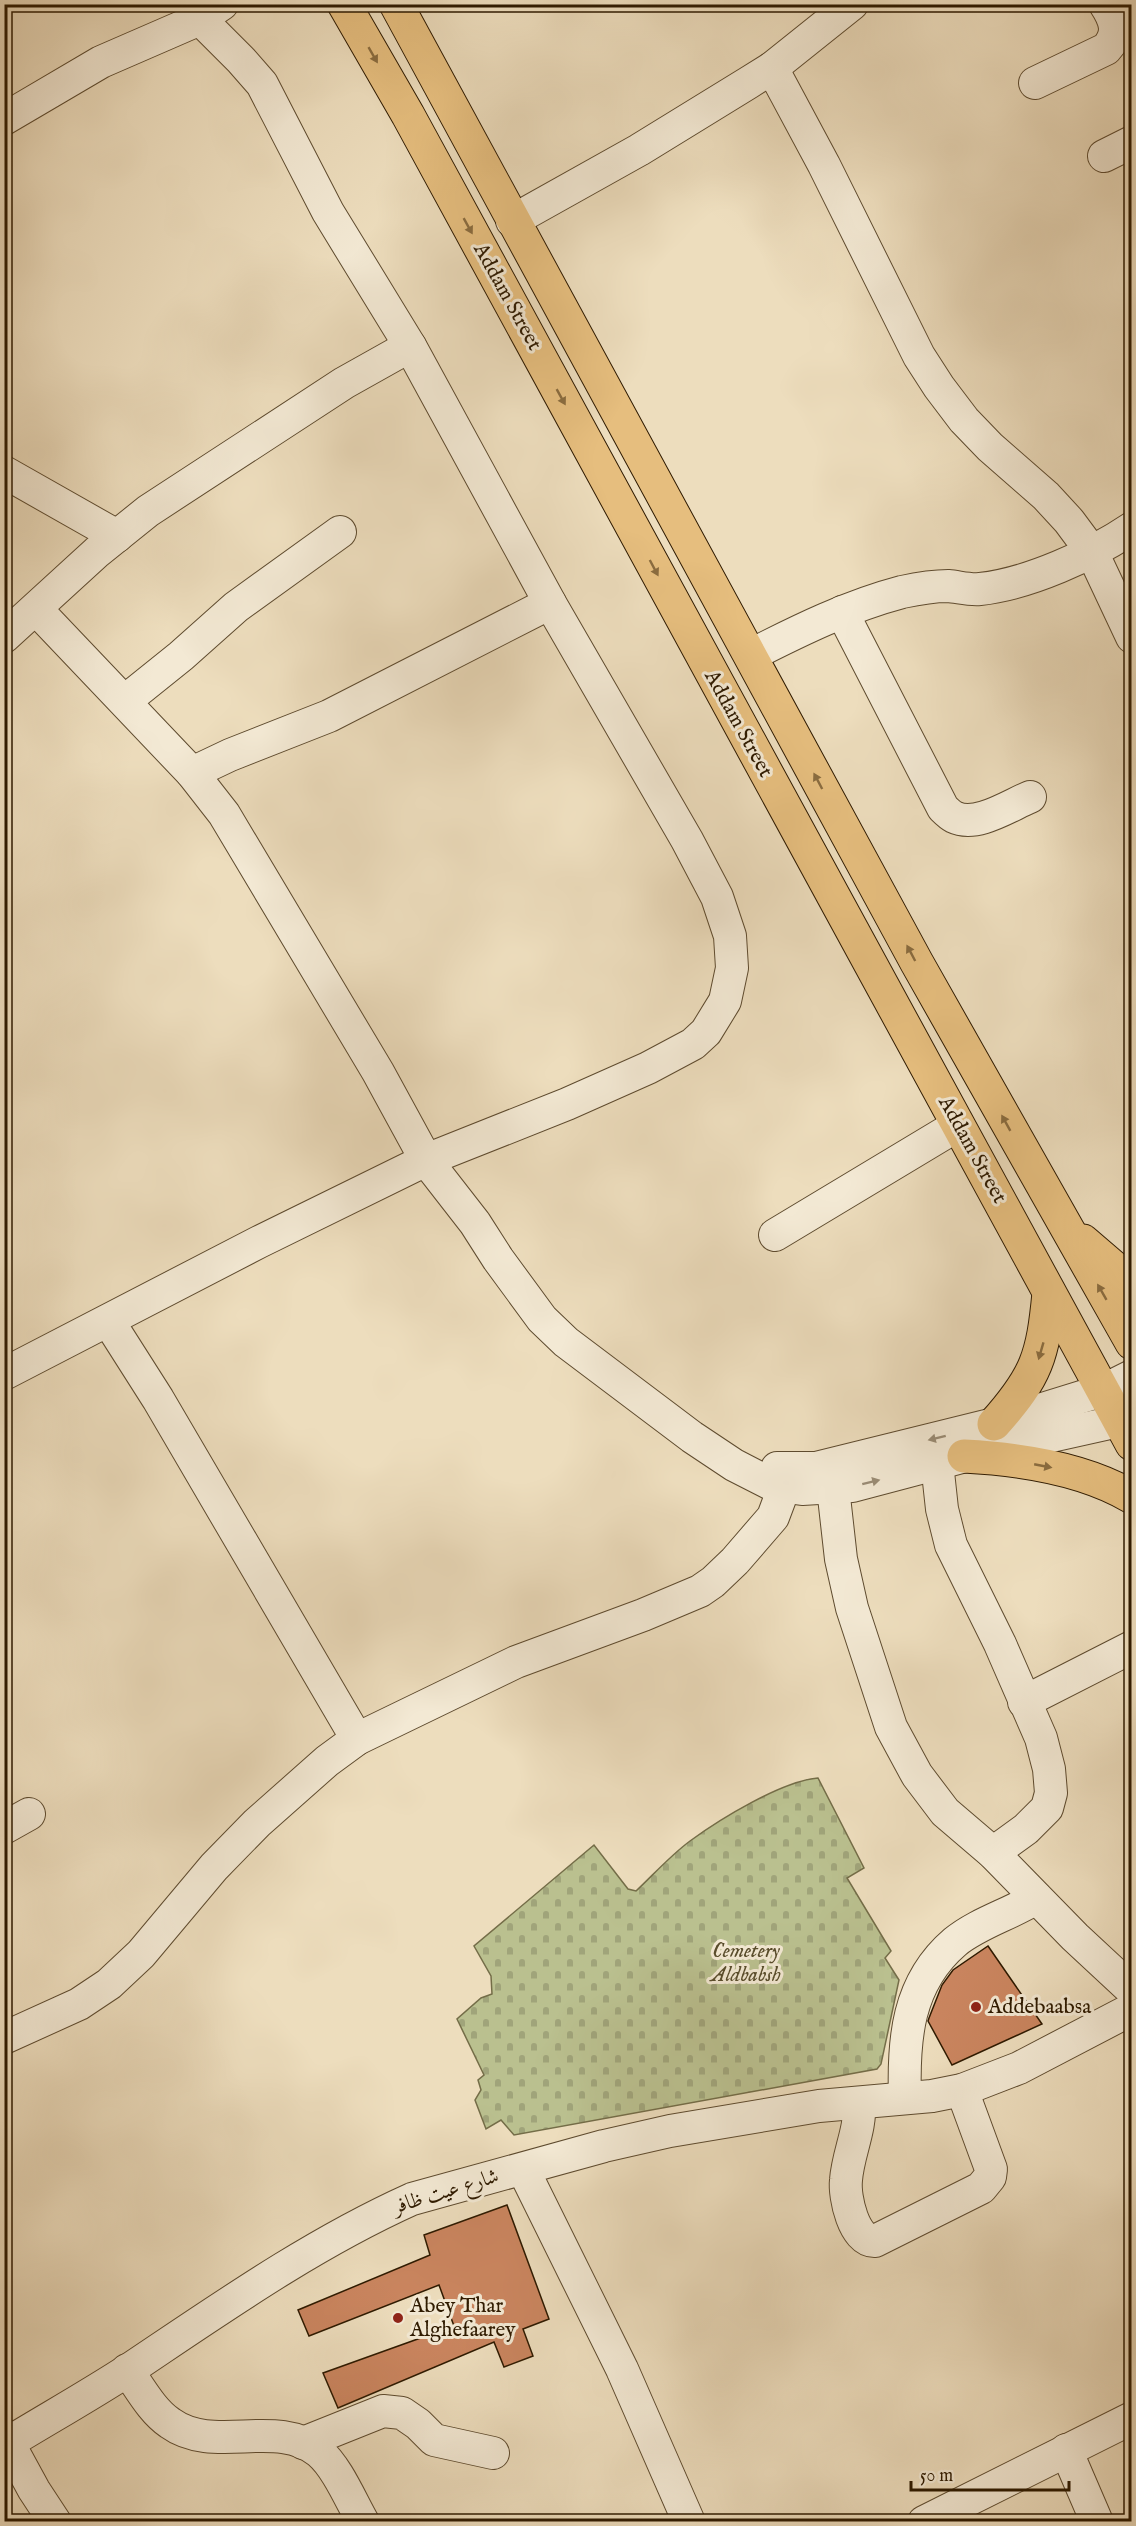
<svg xmlns="http://www.w3.org/2000/svg" width="1136" height="2526" viewBox="0 0 1136 2526" font-family="'IM FELL English',Amiri,serif">
  <defs>
    <pattern id="cemetery-stones" width="16" height="16" patternUnits="userSpaceOnUse" patternTransform="scale(1.5)"><rect width="16" height="16" fill="#bac08f"/><path d="M2 7V4a2 2 0 0 1 4 0v3zM10 15v-3a2 2 0 0 1 4 0v3z" fill="#a0a47a"/></pattern>
  </defs>
  <rect width="100%" height="100%" fill="#edddbd"/>
  <filter id="stains"><feTurbulence type="fractalNoise" baseFrequency=".00333" numOctaves="4"/><feColorMatrix values="0 0 0 0 .2 0 0 0 0 .09 0 0 0 0 .02 0 0 0 .5 -.17"/></filter>
  <radialGradient id="worn" r=".72"><stop offset=".6" stop-color="#630" stop-opacity="0"/><stop offset="1" stop-color="#630" stop-opacity=".3"/></radialGradient>
  <path fill="url(#cemetery-stones)" stroke="#746d48" stroke-width="1.5" d="M818,1778L864,1868L847,1878L891,1951L885,1958L899,1980L881,2064L877,2069L514,2135L501,2120L486,2129L475,2100L481,2090L478,2080L484,2075L457,2019L481,1998L492,1994L491,1976L474,1946L594,1845L628,1889L636,1891C654,1874 671,1855 690,1841C720,1819 782,1781 818,1778Z"/>
  <g fill="#ca855f" stroke="#2e1a00" stroke-width="1.5">
    <path d="M988,1946L1042,2024L952,2065L928,2021L929,2018L942,1985L953,1970Z"/>
    <path d="M507,2205L549,2319L523,2329L533,2356L504,2367L494,2342L338,2408L323,2373L454,2326L439,2285L309,2336L298,2310L430,2255L424,2235Z"/>
  </g>
  <g fill="none" stroke-linecap="round" stroke-linejoin="round">
    <defs>
      <g id="minor">
        <path d="M772,68L824,165L919,356L939,387L964,420L990,447L1046,496L1069,521L1092,552L1132,637"/>
        <path d="M1035,83L1106,49C1120,34 1116,21 1105,4"/>
        <path d="M4,119L101,62L200,19L222,4"/>
        <path d="M1104,156L1132,142"/>
        <path d="M512,221L639,150L748,83L772,68L852,4"/>
        <path d="M4,472L117,536"/>
        <path d="M36,609L192,773L224,814L378,1072L426,1160L567,1104L648,1068L693,1044L706,1032L725,1001L732,968L730,936L717,897L687,840L550,603L410,346L328,212L262,84L241,60L200,19"/>
        <path d="M842,612L943,808C946,811 950,815 954,817C977,828 1010,805 1030,797"/>
        <path d="M4,637L97,552L148,511L344,383L410,346"/>
        <path d="M751,655C800,630 849,606 902,592C916,589 933,586 948,586C959,587 969,590 980,589C1028,584 1092,555 1132,528"/>
        <path d="M125,701L181,656L236,607L340,532"/>
        <path d="M192,773L230,755L329,716L550,603"/>
        <path d="M775,1235L958,1125"/>
        <path d="M109,1322L158,1399L357,1739"/>
        <path d="M4,1374L259,1242L426,1160L475,1223L498,1259L542,1319L566,1342L692,1437L734,1465L773,1485L802,1489L852,1486L988,1450L1119,1421L1132,1414"/>
        <path d="M937,1463L942,1509L951,1545L1000,1644L1041,1738L1049,1769L1051,1793L1047,1808L1026,1829L993,1853"/>
        <path d="M777,1468H816L994,1424L1104,1390L1132,1376"/>
        <path d="M833,1488L841,1559L852,1608L891,1727L917,1775L945,1812L993,1853L1075,1937L1132,1990"/>
        <path d="M1024,1702L1132,1647"/>
        <path d="M4,1828L29,1814"/>
        <path d="M4,2038L79,2004L109,1984L141,1954L214,1867L257,1823L327,1761L357,1739L516,1662L643,1615L700,1591L713,1582L735,1561L773,1517L791,1469"/>
        <path d="M905,2098C903,2040 907,1983 955,1942C978,1923 1011,1914 1036,1898"/>
        <path d="M859,2103C861,2130 848,2153 846,2180C844,2197 854,2242 875,2241L981,2188L990,2177L991,2169L962,2090"/>
        <path d="M523,2169L622,2369L689,2522"/>
        <path d="M127,2370C140,2388 152,2411 170,2423C214,2455 277,2417 319,2452C337,2467 351,2501 363,2522"/>
        <path d="M4,2435L34,2490L55,2522"/>
        <path d="M8,2443C49,2418 90,2395 130,2369C221,2308 312,2244 412,2199L604,2146L670,2131L819,2106L932,2096L962,2090L1019,2068L1132,2009"/>
        <path d="M303,2443L383,2411L402,2413L418,2424L434,2440L493,2453"/>
        <path d="M1066,2450L1097,2522"/>
        <path d="M924,2522L1132,2418"/>
      </g>
      <g id="major">
        <path d="M344,4L408,115L1132,1444"/>
        <path d="M396,4L917,963L1132,1343"/>
        <path d="M1083,1241L1132,1283"/>
        <path d="M994,1424C1037,1376 1043,1356 1049,1293"/>
        <path d="M964,1456C1020,1459 1083,1468 1132,1497"/>
      </g>
    </defs>
    <use href="#minor" stroke="#5e4b2f" stroke-width="34"/>
    <use href="#major" stroke="#2e1a00" stroke-width="35"/>
    <use href="#minor" stroke="#f3e9d4" stroke-width="32"/>
    <use href="#major" stroke="#e6be7e" stroke-width="33"/>
  </g>
  <defs><path id="oneway-solid" d="M-6-.8H1V-3.2L6.5 0L1 3.2V.8H-6Z" transform="scale(1.5)"/></defs>
  <g fill="#8a6c3f">
    <use href="#oneway-solid" transform="translate(373 55) rotate(60)"/>
    <use href="#oneway-solid" transform="translate(468 226) rotate(61)"/>
    <use href="#oneway-solid" transform="translate(561 397) rotate(61)"/>
    <use href="#oneway-solid" transform="translate(654 568) rotate(62)"/>
    <use href="#oneway-solid" transform="translate(818 781) rotate(-118)"/>
    <use href="#oneway-solid" transform="translate(911 953) rotate(-118)"/>
    <use href="#oneway-solid" transform="translate(1006 1123) rotate(-119)"/>
    <use href="#oneway-solid" transform="translate(1102 1292) rotate(-120)"/>
    <use href="#oneway-solid" transform="translate(1041 1351) rotate(106)"/>
    <use href="#oneway-solid" transform="translate(1043 1466) rotate(11)"/>
  </g>
  <g fill="#9a8c75">
    <use href="#oneway-solid" transform="translate(937 1438) rotate(166)"/>
    <use href="#oneway-solid" transform="translate(871 1482) rotate(-14)"/>
  </g>
  <g fill="#8f2418" stroke="#f3e9d4" stroke-width="2">
    <circle cx="976" cy="2007" r="6"/>
    <circle cx="398" cy="2318" r="6"/>
  </g>
  <g text-anchor="middle" dominant-baseline="central" stroke-width="6" stroke-linejoin="round" paint-order="stroke">
    <g font-size="21" fill="#2e1a00" stroke="#f3e9d4">
      <text transform="translate(507 297) rotate(61)">Addam Street</text>
      <text transform="translate(738 724) rotate(61)">Addam Street</text>
      <text transform="translate(972 1150) rotate(61)">Addam Street</text>
      <text transform="translate(446 2192) rotate(-17)">شارع عيت ظافر</text>
    </g>
    <g font-size="21" font-style="italic" fill="#584c2b" stroke="#f3e9d4">
      <text x="746" y="1951">Cemetery<tspan x="746" dy="24">Aldbabsh</tspan></text>
    </g>
    <g font-size="21" fill="#2e1a00" stroke="#f3e9d4" text-anchor="start">
      <text x="988" y="2007">Addebaabsa</text>
      <text x="410" y="2306">Abey Thar<tspan x="410" dy="24">Alghefaarey</tspan></text>
    </g>
  </g>
  <rect width="1136" height="2526" fill="none" stroke="#edddbd" stroke-width="24"/>
  <rect x="6" y="6" width="1124" height="2514" fill="none" stroke="#2e1a00" stroke-width="3"/>
  <rect x="12" y="12" width="1112" height="2502" fill="none" stroke="#2e1a00" stroke-width="1.5"/>
  <path d="M911 2481v9h158v-9" fill="none" stroke="#2e1a00" stroke-width="3"/>
  <text x="920" y="2481" font-size="18" fill="#2e1a00" stroke="#f3e9d4" stroke-width="4.5" paint-order="stroke">50 m</text>
  <rect width="100%" height="100%" filter="url(#stains)"/>
  <rect width="100%" height="100%" fill="url(#worn)"/>
</svg>
